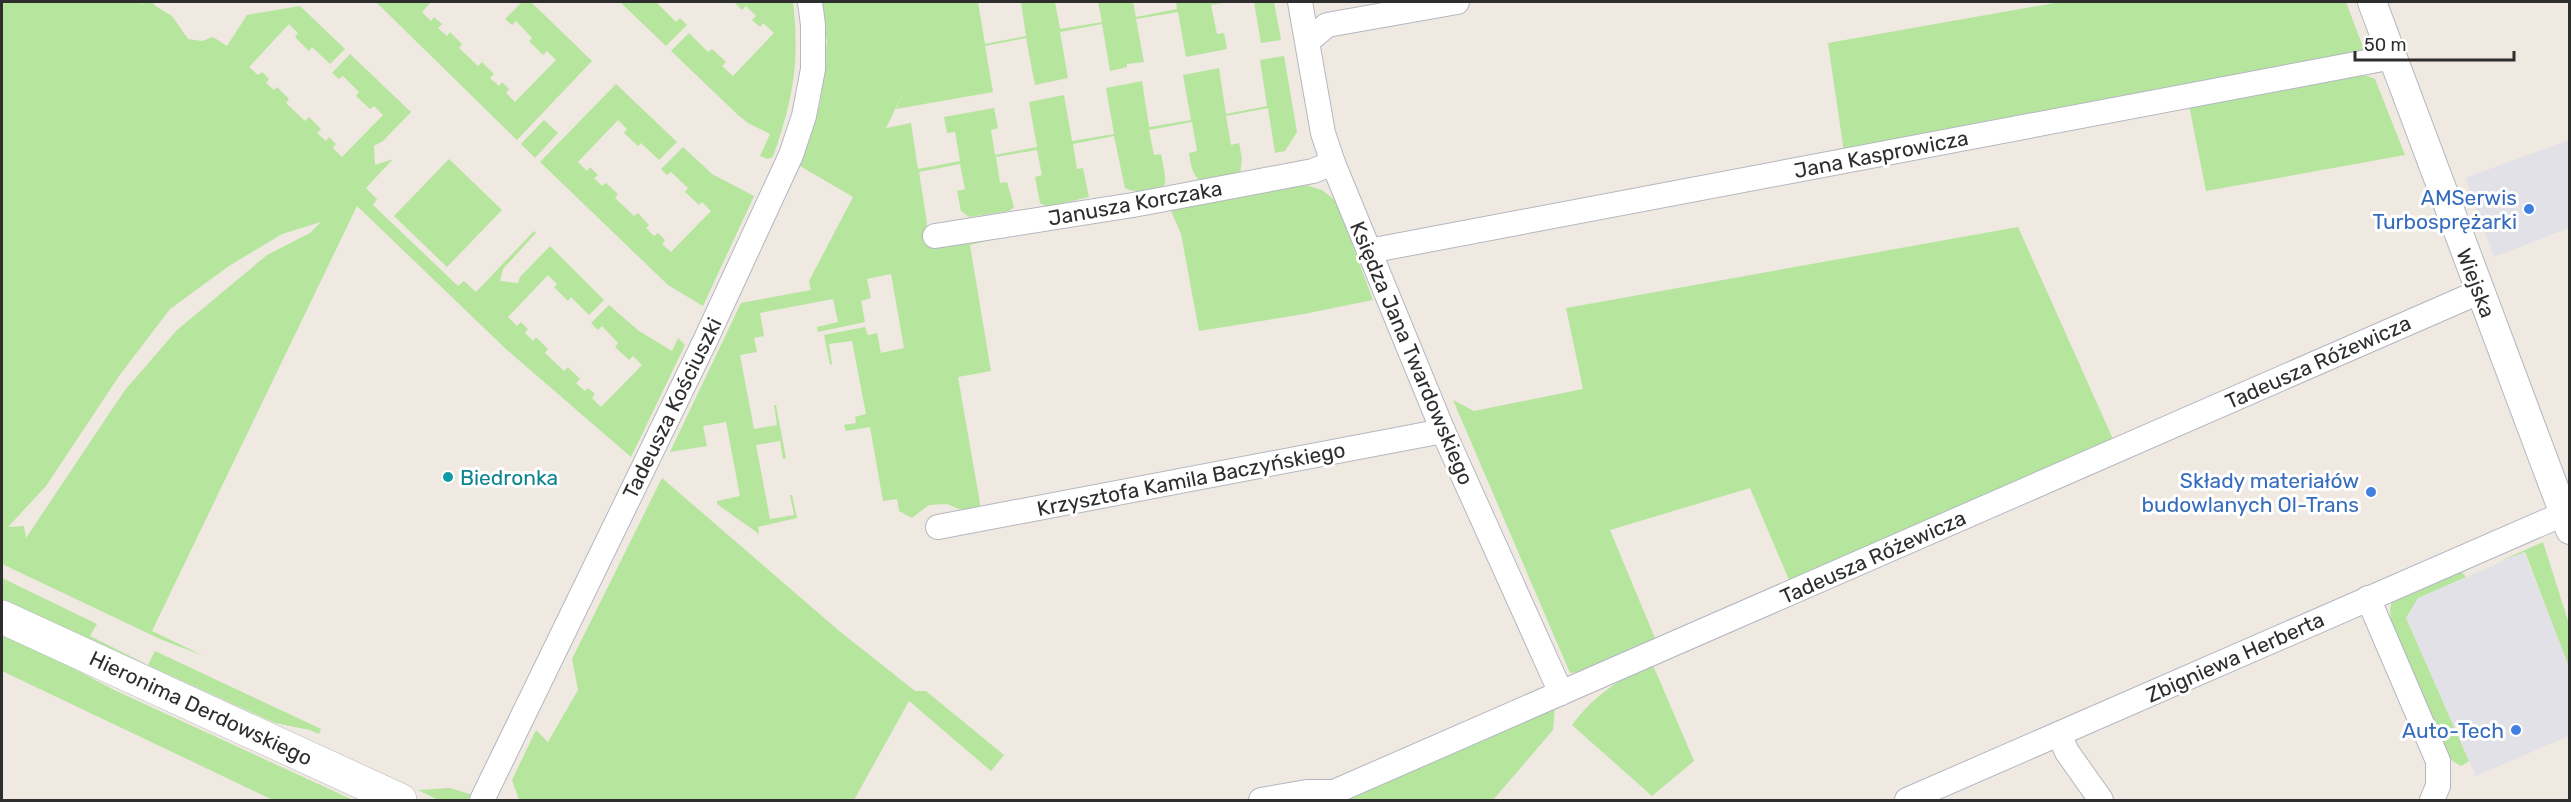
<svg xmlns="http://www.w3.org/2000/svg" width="2571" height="802" viewBox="0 0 2571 802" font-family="Rubik,sans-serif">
  <rect width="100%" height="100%" fill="#efe9e1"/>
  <g fill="#e3e1e8">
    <path d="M2569,140V228L2494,257L2465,178Z"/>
    <path d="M2524,552L2569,667V736L2476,776L2406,618L2418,598Z"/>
  </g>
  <g fill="#b6e59e" fill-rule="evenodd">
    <path d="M2,2H139L142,4L144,2H155L154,5L172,16L188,39L202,41L213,37L227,46L247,15L300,6L345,49L330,64L312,47L309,51L295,37L298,33L289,24L249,67L258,75L262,72L269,79L266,83L274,90L277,87L289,99L286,103L305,121L309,117L321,129L317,133L326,141L329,137L336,144L333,148L342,157L383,115L374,106L370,109L356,96L359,92L343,76L339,79L332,73L350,54L411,112L383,141L374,146L375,165L393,159L366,188L377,199L373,205L458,286L464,281L476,292L534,231L536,233L503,269L500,281L518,283L520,277L550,246L604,300L589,315L571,297L568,301L554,287L557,284L548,275L508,317L517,326L521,322L528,329L525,333L533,341L536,337L548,349L545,353L564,371L568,367L580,379L576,383L585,391L588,388L595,394L592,398L601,407L642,365L633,356L629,360L615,347L618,343L602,326L598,330L591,323L609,305L639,331L672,351L678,338L685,345L631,457L507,350L357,206L152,631L204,656L160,639L2,564ZM321,222L310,233L267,255L177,330L125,390L26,538L24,526L8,527L46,486L119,376L170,309L229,266L282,234Z"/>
    <path d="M376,2H431L422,12L431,21L434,17L442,24L438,28L447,36L450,32L462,44L459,48L478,66L482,62L494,74L490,78L499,86L502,82L509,89L506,93L515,102L556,60L547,51L543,55L529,41L532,38L516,21L512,25L505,19L522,2H531L592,61L517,140Z"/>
    <path d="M620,2H659L658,4L676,22L680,18L687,25L666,46Z"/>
    <path d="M734,2H793C800,63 793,99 773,157L768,159L760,156L770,134L748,123L738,115L671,51L689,33L708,52L712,49L726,62L722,66L733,76L774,33L763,23L760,27L752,20L756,16L746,6L742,10Z"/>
    <path d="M819,2H978L985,44L1026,36L1021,2H1055L1060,29L1102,22L1098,2H1133L1136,17L1177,9L1176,2H1229L1211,5L1217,34L1224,33L1227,49L1186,57L1178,12L1136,19L1144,62L1127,64V67L1110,71L1102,24L1060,32L1068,78L1035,85L1026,38L985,46L993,92L896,109L906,87L886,128L911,123L918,169L960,161L955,132L947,133L944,117L994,108L998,128L991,130L995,155L1037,147L1029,102L1064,95L1072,141L1114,134L1106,88L1142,81L1149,127L1191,120L1183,75L1219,68L1226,114L1267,106L1260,60L1284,56L1297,132L1285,151L1275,153L1268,108L1226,116L1231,145L1239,143L1242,159L1240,174L1202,183C1192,175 1191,165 1189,153L1197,151L1192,122L1149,130L1154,155L1161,154L1165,175V183L1162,189C1150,190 1136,194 1125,188L1114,136L1073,144L1077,169L1083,168L1089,197L1047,207L1040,203L1035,177L1042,175L1037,150L996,157L1000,183L1007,182L1014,207L1009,211L969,217L961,211L957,191L965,189L960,164L919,172L927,223L923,243L999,238L970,245L991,371L958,377L981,509H959L947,504L929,505L912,518L899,511L897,499L883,501L870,427L846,431L844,425L856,423L855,417L866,414L852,341L829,344L832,364L830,365L824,335L865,327L868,335L877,333L881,353L904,348L891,274L867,279L871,298L861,301L865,322L818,332L817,327L838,322L833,299L760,313L764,336L754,338L757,352L740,355L754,429L777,425L774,405H776L786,458L783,459L780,441L756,445L770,519L794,515L790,495H792L797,518L758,527L759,534L717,504V501L740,496L726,422L703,426L707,446L670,452L741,303L811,290L809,281L853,197L800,166L820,104L827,41Z"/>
    <path d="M1254,2H1274L1281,40L1261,43Z"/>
    <path d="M2060,2H2346L2364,50L2351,58L1844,152L1828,43Z"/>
    <path d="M2352,76H2368L2375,79L2405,155L2206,191L2189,105Z"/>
    <path d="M616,84L677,142L659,160L641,143L638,146L624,133L627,129L618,120L578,162L587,171L590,167L598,175L594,178L602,186L606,183L618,194L615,198L634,216L638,213L649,225L646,228L654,236L658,233L665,240L662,244L671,252L711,211L702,202L699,205L685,192L688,188L671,172L667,175L661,169L683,147L712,174L754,196L703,306L668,285L540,162Z"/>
    <path d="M544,120L558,133L535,158L521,144Z"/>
    <path d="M449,159L502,210L447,267L394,216Z"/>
    <path d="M1306,185L1322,190L1336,201L1373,300L1304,314L1199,331L1181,234L1169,206Z"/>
    <path d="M2018,227L2113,439L1789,580L1750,488L1610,530L1655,638L1590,670L1570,673L1453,400L1474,411L1583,389L1566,308Z"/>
    <path d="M662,478L838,630L915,691H926L1004,755L991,771L909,701L854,800H519L512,780L536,730L548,742L578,690L572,659Z"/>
    <path d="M2543,542L2569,624V667L2525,552L2498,562Z"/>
    <path d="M2460,570L2466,577L2418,598L2406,618L2469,761L2461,766L2451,760L2391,621L2390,609L2393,597Z"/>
    <path d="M2,578L97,624L90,636L148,665L155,651L321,729L319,734L310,730L275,723L2,599Z"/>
    <path d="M2,630L112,689L353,800H273L2,671Z"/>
    <path d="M1652,663L1694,761L1652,796L1572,725C1593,696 1620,679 1652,663Z"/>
    <path d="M1555,707L1553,730L1493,800H1325Z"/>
    <path d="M450,788L473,795L467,800H438L418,790Z"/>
  </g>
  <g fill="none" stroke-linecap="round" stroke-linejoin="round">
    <defs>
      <g id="minor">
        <path d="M1300,2L1323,133L1333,163L1443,431L1561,693"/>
        <path d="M1308,41L1327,25L1457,2"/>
        <path d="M935,236L1133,205L1313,171L1333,163"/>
        <path d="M1369,251L2393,57"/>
        <path d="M938,527L1443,431"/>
        <path d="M2368,598L2438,761V786L2432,800"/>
        <path d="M2059,734L2067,752L2101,800"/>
        <path d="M482,800L705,341L791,155L804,116L813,69V25L810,2"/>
        <path d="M1261,800L1307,792H1334L2479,292"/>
        <path d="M1907,800L2570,511"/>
      </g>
      <path id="tertiary" d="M2372,2L2570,530"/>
      <path id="secondary" d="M2,617L400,800"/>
    </defs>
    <use href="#minor" stroke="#b4b7c1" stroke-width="26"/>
    <use href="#tertiary" stroke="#b4b7c1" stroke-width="30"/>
    <use href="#secondary" stroke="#b4b7c1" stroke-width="34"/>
    <use href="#minor" stroke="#fff" stroke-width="24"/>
    <use href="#tertiary" stroke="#fff" stroke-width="28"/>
    <use href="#secondary" stroke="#fff" stroke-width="33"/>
  </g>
  <g fill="#3f7fe0" stroke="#fff" stroke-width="2">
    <circle cx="2529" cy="209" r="6"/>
    <circle cx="2371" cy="492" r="6"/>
    <circle cx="2516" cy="730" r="6"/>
  </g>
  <circle fill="#0f9aa8" stroke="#fff" stroke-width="2" cx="448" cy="477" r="6"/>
  <g text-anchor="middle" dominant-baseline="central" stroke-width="6" stroke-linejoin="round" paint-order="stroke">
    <g font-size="21" fill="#2e2e2e" stroke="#fff">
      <text transform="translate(1881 154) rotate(-11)">Jana Kasprowicza</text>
      <text transform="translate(1135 203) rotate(-10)">Janusza Korczaka</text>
      <text transform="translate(2476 283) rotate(69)">Wiejska</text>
      <text transform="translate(1412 353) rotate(67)">Księdza Jana Twardowskiego</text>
      <text transform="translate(2318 362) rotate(-24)">Tadeusza Różewicza</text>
      <text transform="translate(672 408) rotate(-64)">Tadeusza Kościuszki</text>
      <text transform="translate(1191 479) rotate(-11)">Krzysztofa Kamila Baczyńskiego</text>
      <text transform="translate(1873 557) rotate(-24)">Tadeusza Różewicza</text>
      <text transform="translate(2235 657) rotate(-24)">Zbigniewa Herberta</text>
      <text transform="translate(201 708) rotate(25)">Hieronima Derdowskiego</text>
    </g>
    <g font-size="21" fill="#366cbe" stroke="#fff" text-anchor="end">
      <text x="2517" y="197">AMSerwis<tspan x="2517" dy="24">Turbosprężarki</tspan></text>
      <text x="2359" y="480">Składy materiałów<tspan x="2359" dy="24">budowlanych Ol-Trans</tspan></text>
      <text x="2504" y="730">Auto-Tech</text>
    </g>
    <g font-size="21" fill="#0d838f" stroke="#fff" text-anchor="start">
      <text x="460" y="477">Biedronka</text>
    </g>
  </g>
  <rect width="2571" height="802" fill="none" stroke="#2e2e2e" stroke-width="6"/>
  <path d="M2355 51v9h159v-9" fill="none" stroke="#2e2e2e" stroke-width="3"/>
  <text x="2364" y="51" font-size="18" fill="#2e2e2e" stroke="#ffffff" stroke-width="4.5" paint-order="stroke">50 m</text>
</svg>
